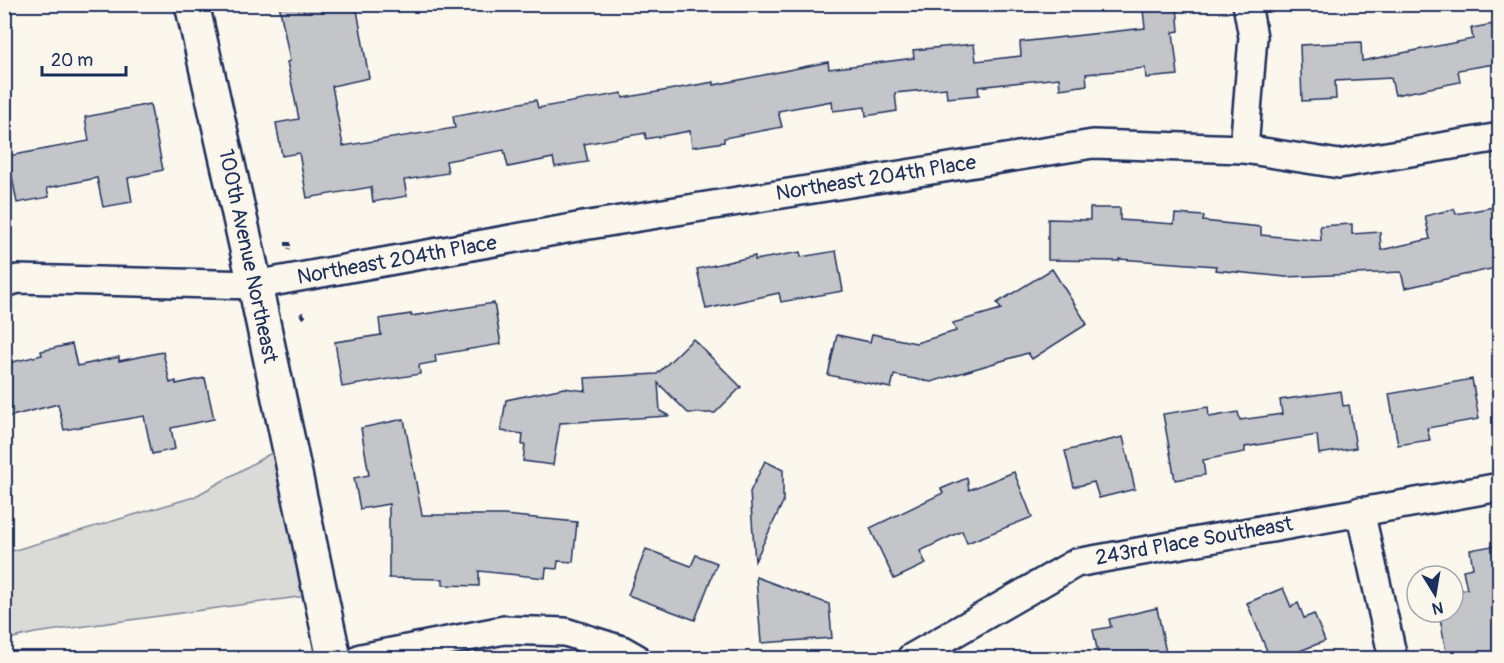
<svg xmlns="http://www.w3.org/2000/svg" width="1504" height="663" viewBox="0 0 1504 663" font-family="Pangolin,sans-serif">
  <rect width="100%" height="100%" fill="#fbf7ec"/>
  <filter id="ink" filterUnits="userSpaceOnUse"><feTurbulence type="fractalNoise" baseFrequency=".0167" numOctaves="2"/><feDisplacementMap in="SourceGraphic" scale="12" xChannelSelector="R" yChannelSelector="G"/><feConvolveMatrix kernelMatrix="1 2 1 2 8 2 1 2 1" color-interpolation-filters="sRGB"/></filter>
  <g filter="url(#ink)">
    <path fill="#dadad7" stroke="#7a849a" stroke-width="1.5" d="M289,443L320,594L35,633L5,640V553L194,497Z"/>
    <g fill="#c3c5c9" stroke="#1b2f5e" stroke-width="1.5">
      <path d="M279,4H356L369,78L332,86L343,146L455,128L453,116L536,100L538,108L622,93L623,98L714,82V85L828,62L829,69L914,58L913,50L974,44L976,61L1021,56L1020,42L1145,28L1143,10L1177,7L1179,31L1173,32L1178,75L1146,78L1145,68L1086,74L1087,85L1060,89L1059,78L978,87L979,95L947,98L946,88L895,93L897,111L866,116L865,107L833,111L832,101L778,111L782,127L724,138V142L692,147L690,131L646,139L645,133L584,144L588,162L555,167L553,158L508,167L504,150L446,161L448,173L404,180L407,196L373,202L371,187L307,198L299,153L282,156L276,123L299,119L287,62L290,61Z"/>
      <path d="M1500,23V63L1458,70L1460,82L1395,95L1391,78L1335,81L1336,99L1302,101L1300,45L1361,42L1362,61L1473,39L1471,28Z"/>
      <path d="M150,104L163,170L128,178L132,202L103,207L97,178L47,188L49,197L17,203L8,156L89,141L85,117Z"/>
      <path d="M1500,206V267L1405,288L1401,272L1286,277L1215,270L1216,266L1119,259V261L1048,260V219L1090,220V208H1120V220L1174,224L1175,214L1204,216L1203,221L1261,227V235L1321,241L1320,226L1352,224V234L1380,232L1381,250L1430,239L1425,216L1454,209L1456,214Z"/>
      <path d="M836,251L843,291L781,302L779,293L706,309L697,269L755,256V260L800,252L801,257Z"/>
      <path d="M1052,269L1087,324L1032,359L1028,353L931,382L894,375L891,388L828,375L837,335L870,342L872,334L916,343L956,331L953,323L1001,309L997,303Z"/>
      <path d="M494,303L501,344L435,355L436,362L419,365L420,374L342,387L335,342L381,335L379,319L411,314V316Z"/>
      <path d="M693,339L741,387L715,413H688L658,383L660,411L669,416L560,423L553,465L523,461L525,445H522L523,434L501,431L506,400L564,388L586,391L585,378L657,374Z"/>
      <path d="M72,344L77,366L119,357V361L163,352L170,383L176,381V384L205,378L214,419L171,428L175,449L152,454L144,416L64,430L58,404L4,418V364L42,355L41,351Z"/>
      <path d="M1472,379L1479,419L1427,428L1430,440L1398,445L1389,394Z"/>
      <path d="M1341,391L1343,406L1349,405L1356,448L1319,454L1317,435L1245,447V452L1203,460L1205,475L1175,480L1163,414L1208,407L1209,417L1238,412L1240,420L1282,414L1280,400Z"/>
      <path d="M404,419L422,515H504L577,522L573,562L558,561L557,569L546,568L545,578L479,571V586L443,585V579L389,578V504L360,509L354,478L369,475L361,428Z"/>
      <path d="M1123,437L1135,489L1099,498L1094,482L1074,487L1065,451Z"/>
      <path d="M765,461L783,470V502L755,561L750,492Z"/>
      <path d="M1014,472L1032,517L967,543L962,531L920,551L926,564L894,579L870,528L943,493L941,489L967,478L969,490Z"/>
      <path d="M1497,545L1500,558V658H1447L1439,612H1453V591L1467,589L1463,570L1473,568L1470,550Z"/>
      <path d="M646,549L691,566L696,555L717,563L695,620L628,595Z"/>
      <path d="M756,577L829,604L832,638L761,643Z"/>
      <path d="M1283,588L1291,607L1298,603L1304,618L1314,614L1325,641L1282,658H1270L1247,603Z"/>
      <path d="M1157,608L1167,658H1099L1093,630L1111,627L1109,619Z"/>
    </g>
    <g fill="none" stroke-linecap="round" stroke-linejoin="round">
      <defs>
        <g id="minor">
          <path d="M1244,149L1253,37L1247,4"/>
          <path d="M4,283L18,279L255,285L583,226L1093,144L1244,149L1339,164L1500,137"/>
          <path d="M1360,511L1393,658"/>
          <path d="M361,658L504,630L565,632L622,650L636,658"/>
          <path d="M911,658L1076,563L1500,487"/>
        </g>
        <path id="tertiary" d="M192,4L255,285L334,658"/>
      </defs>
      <use href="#minor" stroke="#1b2f5e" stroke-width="32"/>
      <use href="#tertiary" stroke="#1b2f5e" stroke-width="38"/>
      <g stroke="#1b2f5e" stroke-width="4" stroke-dasharray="6 4.5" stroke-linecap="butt">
        <path d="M285,244H291L289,249"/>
        <path d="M301,313L305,318"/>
        <path d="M279,658L301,651"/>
      </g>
      <use href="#minor" stroke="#fbf7ec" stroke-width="27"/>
      <use href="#tertiary" stroke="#fbf7ec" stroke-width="33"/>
    </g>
  </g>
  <g text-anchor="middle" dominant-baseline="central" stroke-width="4.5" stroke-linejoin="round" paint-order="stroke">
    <g font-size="21" fill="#1b2f5e" stroke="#fbf7ec">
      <text transform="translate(876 178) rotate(-9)">Northeast 204th Place</text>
      <text transform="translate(248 256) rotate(78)">100th Avenue Northeast</text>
      <text transform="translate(397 260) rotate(-10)">Northeast 204th Place</text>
      <text transform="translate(1194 541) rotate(-10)">243rd Place Southeast</text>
    </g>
  </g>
  <rect width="1504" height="663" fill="none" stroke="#fbf7ec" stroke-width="24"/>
  <rect x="12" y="12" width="1480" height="639" fill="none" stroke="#1b2f5e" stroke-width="2" filter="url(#ink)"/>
  <g transform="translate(1435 594) rotate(169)"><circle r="28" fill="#fbf7ec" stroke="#a1a7b3" stroke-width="1.5"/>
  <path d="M0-4.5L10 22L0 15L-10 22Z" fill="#1b2f5e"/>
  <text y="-9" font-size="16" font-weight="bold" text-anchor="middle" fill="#1b2f5e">N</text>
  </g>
  <path d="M42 66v9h84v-9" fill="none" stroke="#1b2f5e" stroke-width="3"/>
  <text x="51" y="66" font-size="18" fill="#1b2f5e" stroke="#fbf7ec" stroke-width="4.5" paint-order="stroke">20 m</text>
</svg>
